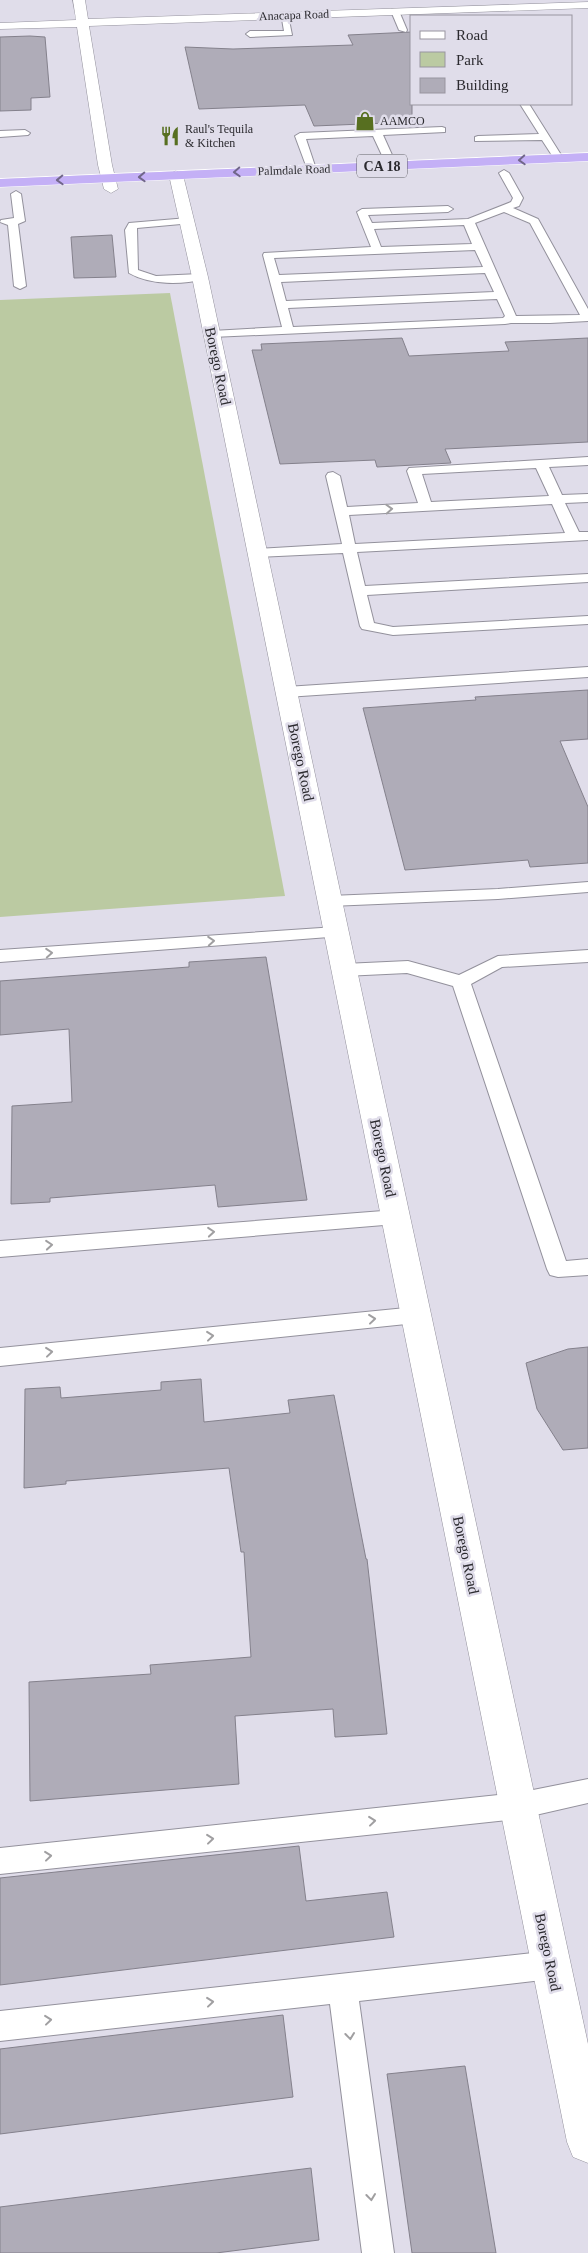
<svg xmlns="http://www.w3.org/2000/svg" width="588" height="2253" viewBox="0 0 588 2253" font-family="'Times New Roman',serif">
  <rect width="100%" height="100%" fill="#e0ddea"/>
  <path fill="#bbcaa2" d="M170,293L285,896L0,917V300Z"/>
  <g fill="#afacb8" stroke="#84818c">
    <path d="M412,32V122L314,126L305,105L199,109L185,47L233,49L353,45L348,35Z"/>
    <path d="M30,36L45,37L50,97L31,98V110L0,111V37Z"/>
    <path d="M112,235L116,277L74,278L71,237Z"/>
    <path d="M402,338L409,356L509,351L505,342L588,338V442L445,449L451,463L377,467L375,460L280,464L252,350H262L261,344Z"/>
    <path d="M588,690V739L560,741L588,807V863L530,867L528,860L405,870L363,708L476,700L475,697Z"/>
    <path d="M266,957L307,1200L218,1207L215,1185L50,1198V1202L11,1204L12,1106L72,1102L69,1029L0,1035V981L189,967V962Z"/>
    <path d="M588,1347V1448L563,1450L537,1409L526,1363L568,1349Z"/>
    <path d="M201,1379L204,1422L290,1413L288,1400L334,1395L366,1559H367L387,1734L335,1737L333,1709L235,1716L239,1784L30,1801L29,1682L151,1674L150,1665L251,1657L244,1552H241L229,1468L66,1481V1484L24,1488L25,1389L60,1387L61,1398L161,1390V1382Z"/>
    <path d="M299,1846L306,1901L387,1892L394,1937L0,1985V1878Z"/>
    <path d="M283,2015L293,2097L0,2134V2049Z"/>
    <path d="M465,2066L496,2253H412L387,2074Z"/>
    <path d="M311,2168L319,2240L216,2253H0V2207Z"/>
  </g>
  <g fill="none" stroke-linecap="round" stroke-linejoin="round">
    <defs>
      <g id="lane">
        <path d="M392,9L399,11L407,30L406,32L399,30L391,11Z"/>
        <path d="M281,13L288,15L292,35L250,37L246,34L250,31H284Z"/>
        <path d="M520,104H529L563,158L561,160H555L542,140L475,141V137L478,136L539,134Z"/>
        <path d="M442,127L445,128V132L383,135L397,166L392,169L387,166L373,136L306,139L316,169L314,171H308L295,136L300,133Z"/>
        <path d="M25,130L30,133L28,135L0,137V131Z"/>
        <path d="M504,170L509,173L523,198L519,206L513,208L538,219L588,309V321L550,323H511L505,324L212,337L206,334L212,331L282,327L263,255L264,253L371,247L357,212L362,209L448,206L453,209L448,212L368,215L372,223L468,219L511,202L513,198L499,173ZM504,212L530,223L580,315L516,316L475,223ZM464,225L472,244L381,247L374,229ZM475,250L483,267L279,275L274,258ZM485,273L494,292L286,301L281,282ZM497,299L505,316L503,318L293,327L288,308Z"/>
        <path d="M16,191L21,194L25,221L18,224L26,286L20,289L14,286L8,225L0,222L1,220L14,218L11,194Z"/>
        <path d="M188,218L192,219V223L137,228L138,270L156,276L200,274L204,275L206,277L204,279C181,285 150,285 129,273L125,230L129,223Z"/>
        <path d="M588,457V465L549,467L562,495L588,494V502L565,503L579,532H588V540L357,552L365,586L588,574V582L367,595L374,623L393,627L588,616V624L393,635L362,629L360,626L343,553L257,557L250,553L257,549L342,544L326,476L328,473L333,472L340,476L347,507L418,503L407,471L409,468ZM536,468L549,496L431,502L422,474ZM552,504L565,533L355,544L349,515Z"/>
        <path d="M588,667V677L286,697L281,695L278,692L281,689L286,687Z"/>
        <path d="M588,882V892L498,899L330,906L324,905L321,901L324,897L330,896L498,889Z"/>
        <path d="M336,927L342,928L345,932L342,936L0,962V950Z"/>
        <path d="M588,950V962L502,967L471,984L566,1261L588,1259V1275L558,1277L550,1275L547,1269L453,986L407,973L344,976L338,974L335,970L338,966L344,964L408,961L459,975L498,956Z"/>
        <path d="M396,1210L403,1212L406,1217L403,1222L396,1224L0,1257V1241Z"/>
        <path d="M416,1307L424,1309L427,1315L424,1321L416,1323L0,1366V1348Z"/>
        <path d="M588,1779V1803L518,1819L0,1874V1848L518,1793Z"/>
        <path d="M551,1951L561,1955L565,1965L561,1975L551,1979L359,2001L394,2253H362L330,2004L0,2041V2011Z"/>
      </g>
      <g id="street">
        <path d="M73,0H85L88,19L588,2V8L89,26L112,165L118,189L111,193L104,189L98,165L77,27L0,29V23L76,20Z"/>
        <path d="M176,171L183,175L208,277L588,2044V2163L573,2157L567,2142L192,277L169,175Z"/>
      </g>
      <path id="highway" d="M588,153V161L0,187V179Z"/>
    </defs>
    <use href="#lane" stroke="#93919c" stroke-width="2"/>
    <use href="#street" stroke="#93919c" stroke-width="1"/>
    <use href="#highway" stroke="#fff" stroke-width="1"/>
    <use href="#lane" fill="#fff" fill-rule="evenodd"/>
    <use href="#street" fill="#fff" fill-rule="evenodd"/>
    <use href="#highway" fill="#c4b0f6" fill-rule="evenodd"/>
  </g>
  <defs><path id="oneway-chevron" d="M-2-3.5L2.5 0L-2 3.5" fill="none" stroke-width="1.6" stroke-linecap="round" stroke-linejoin="round" transform="scale(1.25)"/></defs>
  <g stroke="#706689">
    <use href="#oneway-chevron" transform="translate(522 160) rotate(177)"/>
    <use href="#oneway-chevron" transform="translate(237 172) rotate(177)"/>
    <use href="#oneway-chevron" transform="translate(142 177) rotate(178)"/>
    <use href="#oneway-chevron" transform="translate(60 180) rotate(178)"/>
  </g>
  <g stroke="#a09fa1">
    <use href="#oneway-chevron" transform="translate(389 509) rotate(-3)"/>
    <use href="#oneway-chevron" transform="translate(211 941) rotate(-4)"/>
    <use href="#oneway-chevron" transform="translate(49 953) rotate(-4)"/>
    <use href="#oneway-chevron" transform="translate(211 1232) rotate(-5)"/>
    <use href="#oneway-chevron" transform="translate(49 1245) rotate(-5)"/>
    <use href="#oneway-chevron" transform="translate(372 1319) rotate(-6)"/>
    <use href="#oneway-chevron" transform="translate(210 1336) rotate(-6)"/>
    <use href="#oneway-chevron" transform="translate(49 1352) rotate(-6)"/>
    <use href="#oneway-chevron" transform="translate(372 1821) rotate(-6)"/>
    <use href="#oneway-chevron" transform="translate(210 1839) rotate(-6)"/>
    <use href="#oneway-chevron" transform="translate(48 1856) rotate(-6)"/>
    <use href="#oneway-chevron" transform="translate(210 2002) rotate(-6)"/>
    <use href="#oneway-chevron" transform="translate(48 2020) rotate(-6)"/>
    <use href="#oneway-chevron" transform="translate(350 2036) rotate(83)"/>
    <use href="#oneway-chevron" transform="translate(371 2197) rotate(83)"/>
  </g>
  <defs>
    <symbol id="shop-bare" viewBox="-9 -9 18 18"><path d="M-5-2.5h2.3a2.7 3.5 0 0 1 5.4 0H5L5.5 6h-11ZM-1.5-2.5h3a1.5 2.3 0 0 0-3 0Z" fill="#576f20" stroke="#e0ddea" stroke-width="2.5" paint-order="stroke"/></symbol>
    <symbol id="restaurant-bare" viewBox="-9 -9 18 18"><path d="M-5-6h1v4h1v-4h1v4h1v-4h1v5L-1.5 .5V6h-2V.5L-5-1ZM5-6V6H3V1.5H1.5Q1.5-4 5-6Z" fill="#576f20" stroke="#e0ddea" stroke-width="2.5" paint-order="stroke"/></symbol>
  </defs>
  <g fill-rule="evenodd">
    <use href="#shop-bare" x="351" y="107" width="28" height="28"/>
    <use href="#restaurant-bare" x="156" y="122" width="28" height="28"/>
  </g>
  <g text-anchor="middle" dominant-baseline="central" stroke-width="5" stroke-linejoin="round" paint-order="stroke">
    <g font-size="12" fill="#2b2a2f" stroke="#e0ddea">
      <text transform="translate(294 15) rotate(-2)">Anacapa Road</text>
      <text transform="translate(294 170) rotate(-2)">Palmdale Road</text>
    </g>
    <g font-size="12" fill="#2b2a2f" stroke="#e0ddea" text-anchor="start">
      <text x="380" y="121">AAMCO</text>
      <text x="185" y="129">Raul's Tequila<tspan x="185" dy="14">&amp; Kitchen</tspan></text>
    </g>
    <rect fill="#e0ddea" stroke="#616067" stroke-width="1" x="357" y="154.5" width="50" height="23" rx="4"/>
    <g font-size="14" font-weight="bold" fill="#2b2a2f">
      <text x="382" y="166">CA 18</text>
    </g>
    <g font-size="15" fill="#2b2a2f" stroke="#e0ddea">
      <text transform="translate(218 366) rotate(78)">Borego Road</text>
      <text transform="translate(301 762) rotate(78)">Borego Road</text>
      <text transform="translate(383 1158) rotate(78)">Borego Road</text>
      <text transform="translate(466 1555) rotate(78)">Borego Road</text>
      <text transform="translate(548 1952) rotate(78)">Borego Road</text>
    </g>
  </g>
  <rect x="410" y="15" width="162" height="90" fill="#e0ddea" stroke="#98959f"/>
  <rect x="420" y="31" width="25" height="8" fill="#ffffff" stroke="#98959f"/>
  <text x="456" y="40" font-size="15" fill="#2b2a2f">Road</text>
  <rect x="420" y="52" width="25" height="15" fill="#bbcaa2" stroke="#98959f"/>
  <text x="456" y="65" font-size="15" fill="#2b2a2f">Park</text>
  <rect x="420" y="78" width="25" height="15" fill="#afacb8" stroke="#98959f"/>
  <text x="456" y="90" font-size="15" fill="#2b2a2f">Building</text>
</svg>
